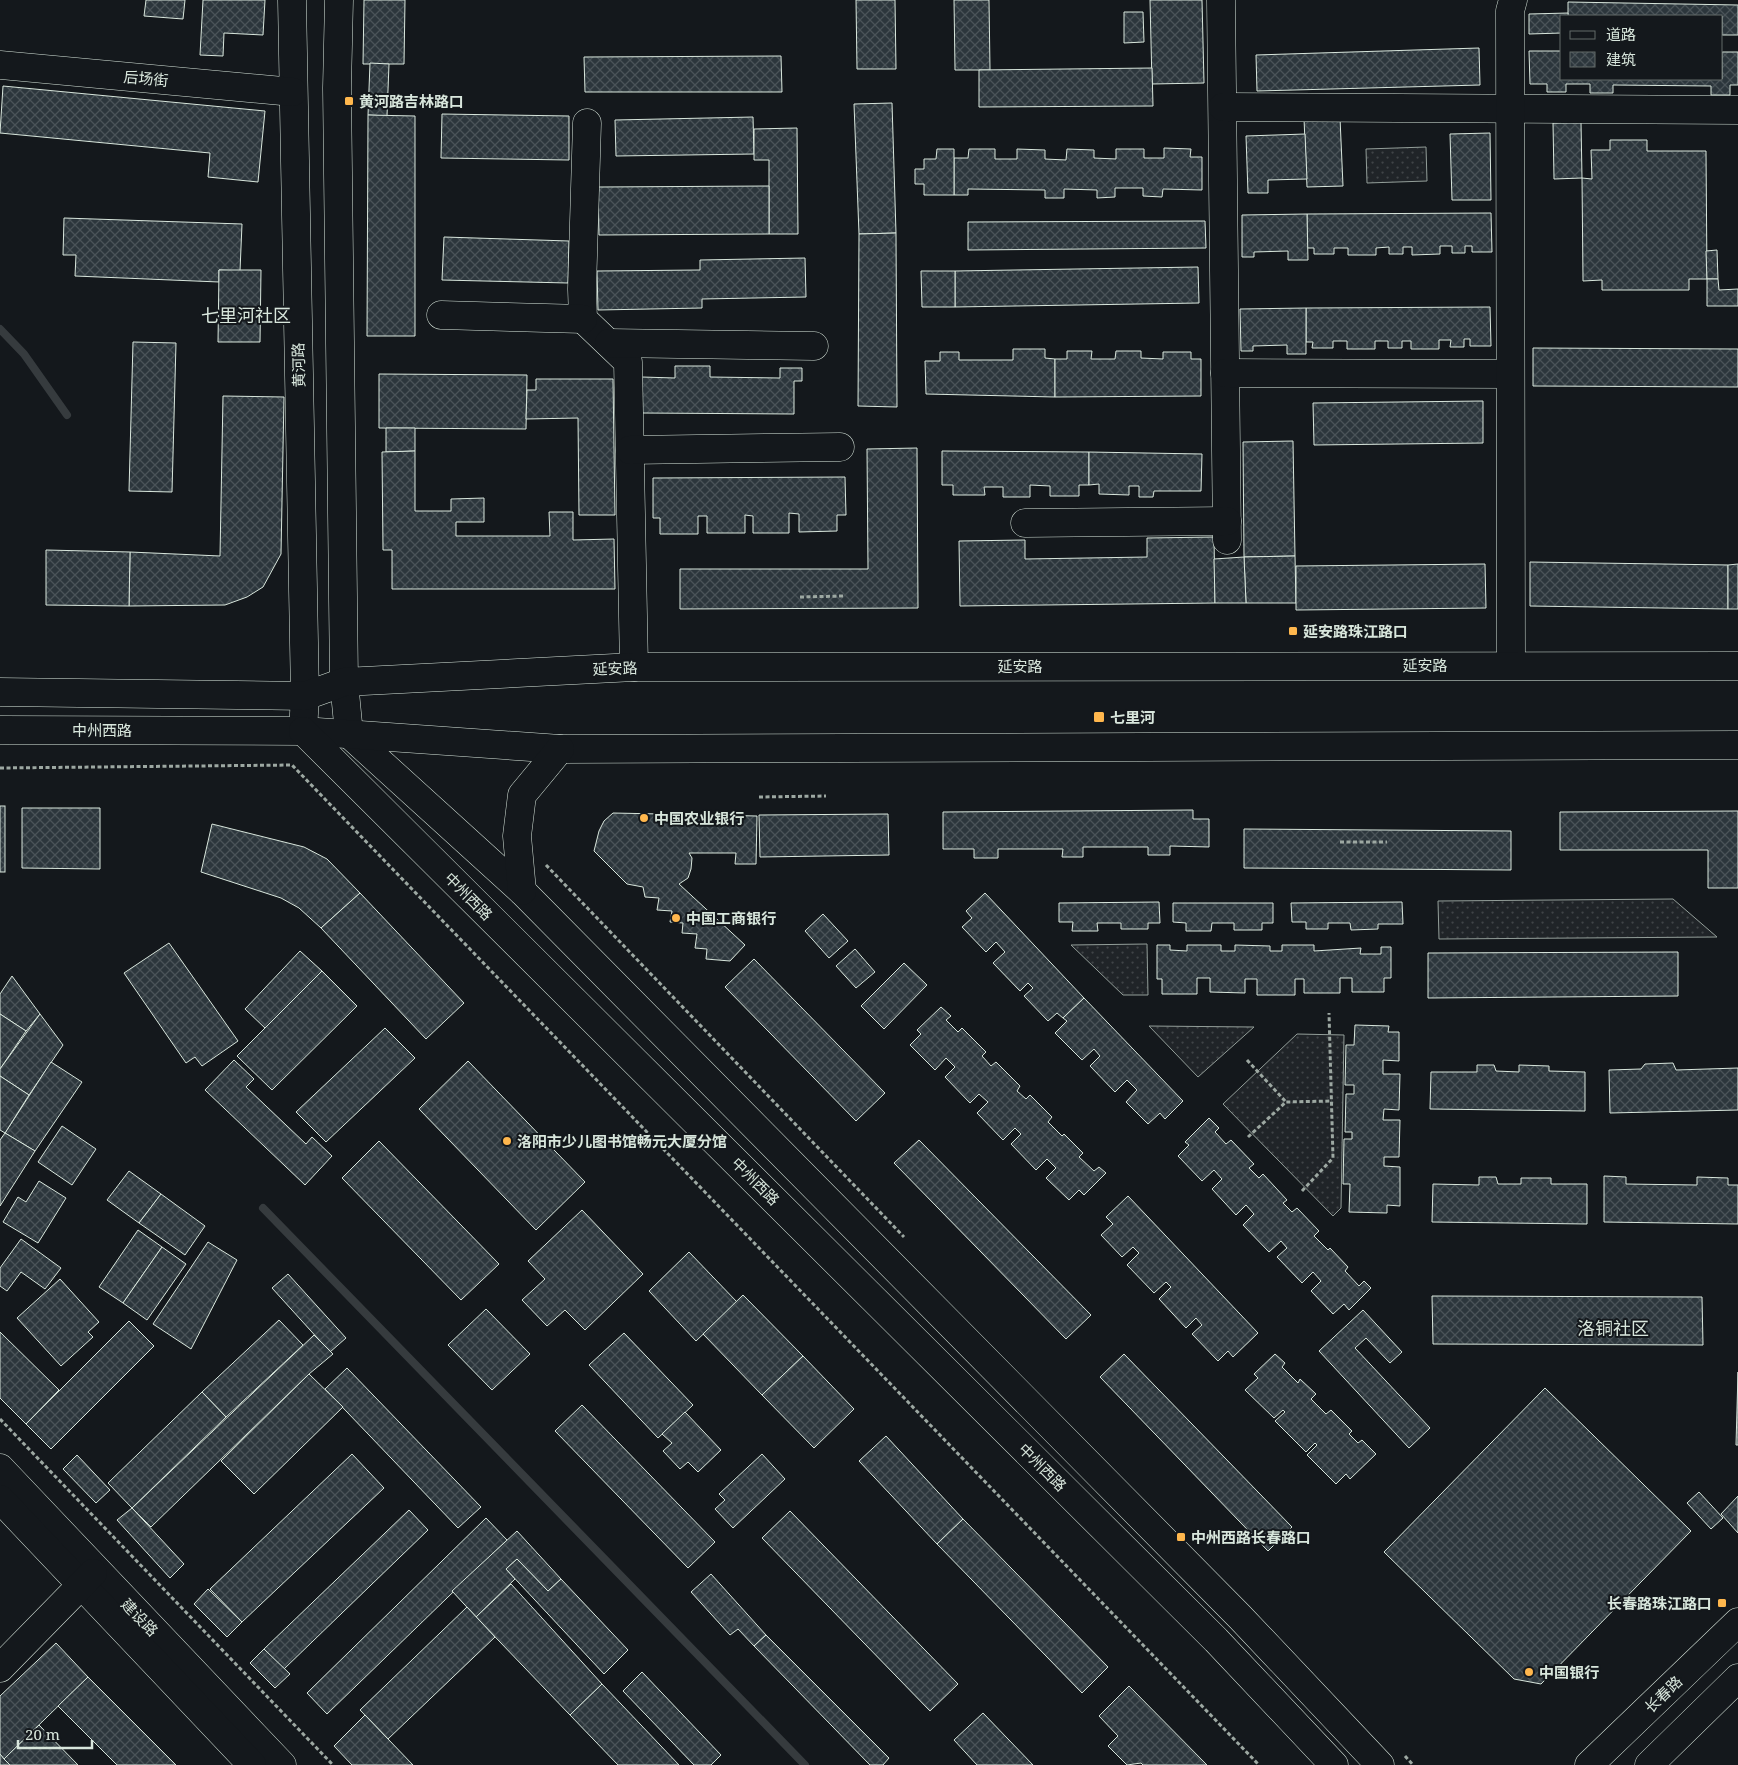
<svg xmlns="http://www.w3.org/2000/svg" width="1738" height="1765" viewBox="0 0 1738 1765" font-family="'Noto Serif','Noto Sans SC',serif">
  <defs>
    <pattern id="grass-dots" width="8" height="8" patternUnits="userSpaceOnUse" patternTransform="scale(1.25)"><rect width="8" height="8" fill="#202428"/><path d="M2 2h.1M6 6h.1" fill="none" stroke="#404447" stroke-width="1.8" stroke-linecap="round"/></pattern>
    <pattern id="building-cross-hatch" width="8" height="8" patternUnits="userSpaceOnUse" patternTransform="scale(1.25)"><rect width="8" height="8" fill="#2c363c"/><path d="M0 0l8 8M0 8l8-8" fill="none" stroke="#4a5358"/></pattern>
  </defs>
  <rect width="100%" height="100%" fill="#14181c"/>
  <g fill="url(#grass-dots)" stroke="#939e99">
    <path d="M1426,147L1427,181L1367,183L1366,149Z"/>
    <path d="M1673,899L1717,937L1439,939L1438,901Z"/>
    <path d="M1147,944L1148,995H1123L1071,945Z"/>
    <path d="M1149,1026L1253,1027H1254L1198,1077Z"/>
    <path d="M1297,1034L1344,1035L1341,1208L1333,1216L1223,1104Z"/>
  </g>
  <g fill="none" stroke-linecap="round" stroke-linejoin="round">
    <g stroke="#363b3e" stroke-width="8">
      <path d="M0,329L24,354L67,415"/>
      <path d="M263,1208L805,1765"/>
    </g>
  </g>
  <g fill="url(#building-cross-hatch)" stroke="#d8e6dc">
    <path d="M146,0H185L183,19L144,16Z"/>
    <path d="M203,0H265L263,35L224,33L223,56L200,55Z"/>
    <path d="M364,0H405L404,64H363Z"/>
    <path d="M856,0H895L896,69H857Z"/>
    <path d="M954,0H989L990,70H955Z"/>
    <path d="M1150,0H1202L1204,83L1152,84Z"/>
    <path d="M1568,2L1738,5V35H1722V16H1568Z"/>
    <path d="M1124,12H1143L1144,42L1124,43Z"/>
    <path d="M1568,13V16H1562V33L1529,34V14Z"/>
    <path d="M1479,48L1480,85L1257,91L1256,55Z"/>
    <path d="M1529,51H1562V79H1722V52H1738V85H1730V95H1711V86L1613,85V93H1590V84H1566V92H1547V84H1530Z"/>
    <path d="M781,56L782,92H585L584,57Z"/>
    <path d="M370,63L389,64L387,116L368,115Z"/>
    <path d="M1152,68L1153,106L979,107V70Z"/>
    <path d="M3,86L265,111L258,182L208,177L210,153L0,133Z"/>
    <path d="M892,103L896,233L859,234L854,104Z"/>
    <path d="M442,114L569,116V160L441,158Z"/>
    <path d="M368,115L415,116V336H367Z"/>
    <path d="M753,117L754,154L616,156L615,120Z"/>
    <path d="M1340,118L1343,186L1307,187L1304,119Z"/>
    <path d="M1581,122L1582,178L1554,179L1553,123Z"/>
    <path d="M797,128L798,234H769V160H754V129Z"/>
    <path d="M1490,133L1491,200H1452L1450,134Z"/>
    <path d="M1305,134L1307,179L1268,180V193H1248L1246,136Z"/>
    <path d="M1610,140H1647V151H1706L1707,279H1689V290H1602V280L1583,281L1582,178L1592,179L1591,150H1610Z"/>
    <path d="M1164,148L1191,149L1190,157H1202V190L1163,189L1162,197L1143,196V188H1115V197L1097,198V190L1064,189V198H1045V190L968,189V195H954V158H968L969,149H995V159H1017V149L1045,150V159L1066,160L1067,149L1094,150V158L1116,159V149H1144V158H1164Z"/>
    <path d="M937,149H954V195H924V184H915V169H924V159H936Z"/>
    <path d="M769,186V234L599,235L598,187Z"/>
    <path d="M1491,213L1492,252H1472V246H1465V253H1452V246H1440V254L1412,255V247H1403V254H1389V247L1376,248V255H1348V248H1334V254H1314V248H1307V214Z"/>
    <path d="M1307,214L1308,260H1288V251L1254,252V257H1242V215Z"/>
    <path d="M64,218L242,224L240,271L219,270V282L75,276L76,255H63Z"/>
    <path d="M1205,221L1206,248L968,250V222Z"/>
    <path d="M896,233L897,407L858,406L859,234Z"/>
    <path d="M444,237L569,241L568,283L442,280Z"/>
    <path d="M1717,250L1718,279H1707L1706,251Z"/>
    <path d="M805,258L806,297L702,299V308L598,310L597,271L700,270V260Z"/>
    <path d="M1198,267L1199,303L955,307V271Z"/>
    <path d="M219,270H261L260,342H218Z"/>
    <path d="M921,271H955V307H922Z"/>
    <path d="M1707,279H1718L1719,290L1738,289V306H1707Z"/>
    <path d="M1490,307L1491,346H1470V339H1464V347H1450L1451,340H1439V349H1411V341H1402V348H1388V341H1375V349H1347V341H1333V348H1312L1313,342H1306V308Z"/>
    <path d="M1306,308V354H1287V345L1253,346V351H1241L1240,309Z"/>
    <path d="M133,342L176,343L172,492L129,491Z"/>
    <path d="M1533,348L1738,349V387L1533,386Z"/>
    <path d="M1013,349H1045V358L1055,359V397L926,394L925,361H940V352H959V360H1013Z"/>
    <path d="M1067,351H1092L1091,359H1115L1116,351H1141V358L1163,359V352H1191V359H1201V396L1055,397V359H1067Z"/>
    <path d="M675,366H710V377L780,378V368H802V381H794V414L641,413L642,377L675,378Z"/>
    <path d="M379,374L527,375L526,429L379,428Z"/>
    <path d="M536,379H613L615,515H579L578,418L526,419L527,390H536Z"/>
    <path d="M223,396L284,397L281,554L263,587L247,597L225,605L129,606L130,552L220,556Z"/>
    <path d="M1483,401V443L1314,445L1313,403Z"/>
    <path d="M386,428H415V451L386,452Z"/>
    <path d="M1293,441L1295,556L1244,557L1243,442Z"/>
    <path d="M917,448L918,608L680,609V569H868L867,449Z"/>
    <path d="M415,451V511H451V499L484,498V522H456V536H550L549,512H573V540L614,539L615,589H392V550H383L382,452Z"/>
    <path d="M942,451L1089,452V485H1079V496H1050V486L1030,485V497H1003V487H984L985,495H953V485H942Z"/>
    <path d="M1089,452L1202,454L1201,491H1154L1153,497H1139V486H1129V495L1099,494V484L1089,485Z"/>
    <path d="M845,477L846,515H837V531L799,532V514L789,513V533H753V516L745,515V533H707V516H698V534H660V518H653V478Z"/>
    <path d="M1214,537L1215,603L960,606L959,541L1025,540V559L1147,557V538Z"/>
    <path d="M46,550L130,552L129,606L46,605Z"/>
    <path d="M1295,556L1296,603H1246L1244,557Z"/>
    <path d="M1244,557L1246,603H1215L1214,559Z"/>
    <path d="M1530,562L1728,565V609L1530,606Z"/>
    <path d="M1485,564L1486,608L1296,610V566Z"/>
    <path d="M1738,564V609H1728V565Z"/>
    <rect x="0" y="806" width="5" height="66"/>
    <path d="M22,808H100V869L22,868Z"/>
    <path d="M1193,810V819H1209V847L1170,846V855H1148V847H1083V857H1062L1063,849H998V858H974V849H943V812Z"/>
    <path d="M1738,811V888H1708V850H1560V812Z"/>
    <path d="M613,813L757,816L756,864H735L736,853H689L692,858L691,869L688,878L679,884L745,945L730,961L706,959L707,949L695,948L697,934L682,933L683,923L670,922L672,911L657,910L659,898L645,897L643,887L627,884L594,851L599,831L604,821Z"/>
    <path d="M888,814L889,855L760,857L759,815Z"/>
    <path d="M212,824L304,847L327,859L360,893L321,928L299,908L281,898L201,872Z"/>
    <path d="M1244,829L1511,831V870L1244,868Z"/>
    <path d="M360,893L464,1003L426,1039L321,928Z"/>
    <path d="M985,893L1084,998L1063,1018L1057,1013L1048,1021L1024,996L1033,988L1028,983L1020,991L993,963L1005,952L996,942L986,952L962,927L972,918L966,911Z"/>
    <path d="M1159,902L1160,923H1148V929H1121V923H1097L1098,931H1072L1073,922H1059V903Z"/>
    <path d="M1402,902L1403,924H1378V929L1351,930L1350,923H1328V929H1306V922H1292L1291,903Z"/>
    <path d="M1173,903H1273V923H1262V930H1234V923H1212L1211,931H1186V923L1173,922Z"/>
    <path d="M823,914L848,941L829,958L805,931Z"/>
    <path d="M169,943L238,1041L202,1066L195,1057L186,1063L124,973Z"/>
    <path d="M1157,945H1170V950L1187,951V945H1221V951H1235V945L1270,946V951H1282V945H1314V951L1361,948L1360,954H1381V947H1391V978H1384V992H1352V978H1340V993H1304V979H1295V995H1257V979H1245V993L1210,992V978H1197V994H1162V979H1157Z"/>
    <path d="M855,949L875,972L856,988L836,966Z"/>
    <path d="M300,951L322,971L266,1029L245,1009Z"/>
    <path d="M1678,952V996L1428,998V953Z"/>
    <path d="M754,959L885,1093L856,1121L725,987Z"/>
    <path d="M904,963L927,985L884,1029L861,1006Z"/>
    <path d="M322,971L357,1006L272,1090L237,1056Z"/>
    <path d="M12,976L40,1014L26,1031L0,1014V994Z"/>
    <path d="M1084,998L1183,1101L1165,1119L1160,1113L1148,1124L1126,1102L1137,1090L1127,1080L1115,1092L1090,1066L1100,1056L1094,1049L1082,1060L1055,1033L1067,1021L1063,1018Z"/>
    <path d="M941,1007L951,1016L946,1020L958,1032L962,1028L986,1052L982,1056L991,1066L996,1062L1020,1086L1017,1091L1026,1099L1030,1095L1052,1117L1048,1122L1062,1136L1064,1134L1083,1153L1079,1157L1094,1171L1099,1167L1106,1173L1084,1195L1079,1190L1069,1200L1046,1178L1056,1168L1047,1159L1036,1170L1011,1144L1021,1134L1015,1128L1003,1140L977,1113L988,1102L979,1094L970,1103L945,1077L955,1067L946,1058L935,1070L910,1045L921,1034L917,1030Z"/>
    <path d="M0,1014L26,1031L0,1069Z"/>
    <path d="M40,1014L63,1045L29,1095L0,1076V1069Z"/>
    <path d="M1355,1025L1389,1026L1388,1032H1399V1061L1383,1060V1074H1400L1399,1110L1384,1109L1383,1120H1400L1399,1157H1384V1166L1400,1167V1206L1387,1205V1213L1349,1212L1350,1184H1343L1344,1139H1352V1132H1345L1346,1094H1354V1085H1345L1346,1045H1354Z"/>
    <path d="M385,1028L415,1058L326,1142L296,1112Z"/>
    <path d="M234,1060L254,1079L246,1087L306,1144L312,1137L332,1156L305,1185L205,1090Z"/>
    <path d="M468,1061L585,1182L536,1230L419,1109Z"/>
    <path d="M51,1062L82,1082L35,1151L5,1133Z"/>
    <path d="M1673,1063L1676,1070L1738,1068V1110L1610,1113L1609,1070L1641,1069L1645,1064Z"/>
    <path d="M1477,1065H1494L1496,1071L1519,1072V1065L1549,1066V1071L1585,1072V1111L1430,1109L1431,1072H1477Z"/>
    <path d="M0,1076L29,1095L5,1133L0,1130Z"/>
    <path d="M1209,1118L1219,1128L1215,1132L1226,1144L1231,1140L1254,1164L1249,1168L1259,1178L1263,1174L1287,1200L1283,1203L1292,1212L1297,1208L1319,1231L1314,1236L1328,1250L1330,1248L1348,1267L1345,1271L1359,1286L1364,1281L1371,1288L1349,1310L1344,1304L1333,1314L1311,1291L1321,1281L1313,1272L1302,1283L1277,1257L1287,1248L1281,1241L1269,1252L1243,1225L1254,1214L1246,1205L1236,1215L1212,1189L1222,1179L1214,1170L1202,1181L1178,1156L1189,1145L1185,1142Z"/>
    <path d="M62,1126L96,1149L72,1185L38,1162Z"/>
    <path d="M5,1133L35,1151L0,1206V1140Z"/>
    <path d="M919,1140L1091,1315L1066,1339L894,1163Z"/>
    <path d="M379,1141L499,1264L461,1300L342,1178Z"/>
    <path d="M129,1171L161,1194L139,1223L107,1200Z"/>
    <path d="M1604,1176L1626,1177V1184L1697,1185V1177L1728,1178V1185H1738V1224L1604,1222Z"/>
    <path d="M1479,1177H1496L1498,1184H1521V1178H1551V1184H1587V1224L1432,1222L1433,1184L1479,1185Z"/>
    <path d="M39,1181L66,1198L38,1243L3,1222L18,1197L26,1202Z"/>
    <path d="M161,1194L205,1226L185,1255L139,1223Z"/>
    <path d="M1128,1196L1258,1333L1233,1357L1228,1351L1218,1361L1192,1334L1202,1325L1196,1318L1186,1328L1159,1299L1171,1287L1166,1282L1154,1293L1127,1265L1139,1253L1133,1247L1122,1257L1101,1235L1113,1224L1106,1217Z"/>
    <path d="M582,1210L643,1274L585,1330L565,1310L547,1326L522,1300L545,1279L528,1261Z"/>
    <path d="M138,1230L162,1247L123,1303L99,1287Z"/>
    <path d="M21,1239L61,1268L45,1289L21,1272L7,1291L0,1286V1268Z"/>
    <path d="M208,1242L237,1260L191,1349L153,1324Z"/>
    <path d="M162,1247L186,1264L147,1320L123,1303Z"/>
    <path d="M689,1252L737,1302L696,1341L649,1291Z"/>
    <path d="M288,1274L346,1338L330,1352L272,1288Z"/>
    <path d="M60,1279L99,1322L88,1332L93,1337L61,1366L17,1318Z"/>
    <path d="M743,1295L803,1356L762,1395L703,1334Z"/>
    <path d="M1432,1296L1702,1297L1703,1345L1433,1344Z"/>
    <path d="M486,1309L530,1354L492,1390L448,1345Z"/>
    <path d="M1363,1310L1402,1352L1390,1363L1366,1338L1355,1348L1430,1428L1409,1448L1319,1351Z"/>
    <path d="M279,1320L303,1345L226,1417L202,1392Z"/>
    <path d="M129,1321L154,1346L51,1449L26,1424Z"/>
    <path d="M0,1332L59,1390L26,1424L0,1398Z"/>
    <path d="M624,1333L693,1405L658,1438L589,1365Z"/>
    <path d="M314,1335L333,1354L309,1374L151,1527L132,1508Z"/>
    <path d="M1124,1354L1292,1527L1268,1551L1100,1377Z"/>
    <path d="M1275,1354L1285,1363L1282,1367L1298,1383L1300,1379L1316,1394L1311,1399L1326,1414L1331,1410L1352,1431L1349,1434L1358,1443L1362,1440L1376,1454L1350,1479L1346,1474L1336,1484L1307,1455L1317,1445L1315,1443L1306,1452L1275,1421L1285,1412L1283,1410L1274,1418L1245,1390L1258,1378L1254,1374Z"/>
    <path d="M803,1356L854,1409L814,1448L762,1395Z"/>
    <path d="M347,1368L481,1507L458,1528L325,1389Z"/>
    <path d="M1738,1372V1445H1736Z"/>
    <path d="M309,1374L343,1407L254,1494L221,1461Z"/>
    <path d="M1545,1388L1691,1531L1541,1684L1514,1679L1384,1552Z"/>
    <path d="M202,1392L226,1417L132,1508L108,1483Z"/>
    <path d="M582,1405L715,1542L688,1568L555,1431Z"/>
    <path d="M685,1412L721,1450L698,1472L688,1462L680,1469L663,1451L672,1443L662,1434Z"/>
    <path d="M886,1436L963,1519L937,1544L859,1461Z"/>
    <path d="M352,1454L384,1488L242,1622L210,1589Z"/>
    <path d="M762,1454L785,1479L733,1528L715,1509L725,1500L719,1494Z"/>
    <path d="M77,1455L110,1490L96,1503L63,1469Z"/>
    <path d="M1699,1492L1723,1518L1711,1529L1687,1503Z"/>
    <path d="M1738,1496V1533L1721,1514Z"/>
    <path d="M132,1508L184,1564L170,1578L117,1520Z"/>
    <path d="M409,1510L428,1530L284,1669L264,1649Z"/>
    <path d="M790,1511L958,1684L930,1711L762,1538Z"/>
    <path d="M486,1518L507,1540L327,1714L307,1693Z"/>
    <path d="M963,1519L1108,1667L1082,1693L937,1544Z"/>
    <path d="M517,1531L561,1579L548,1591L517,1559L506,1569L515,1579L476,1617L452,1591Z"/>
    <path d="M517,1559L548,1591L561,1579L628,1650L604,1674L506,1569Z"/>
    <path d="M711,1574L766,1635L754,1646L738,1629L730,1635L691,1592Z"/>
    <path d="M511,1584L602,1684L570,1715L476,1617Z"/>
    <path d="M208,1589L242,1622L227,1637L194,1604Z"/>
    <path d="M467,1607L495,1637L388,1739L360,1710Z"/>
    <path d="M766,1635L889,1758L883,1765H870L754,1646Z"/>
    <path d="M56,1643L88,1677L4,1759L0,1754V1696Z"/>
    <path d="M264,1649L290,1674L275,1688L250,1663Z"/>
    <path d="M642,1672L721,1755L711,1765H694L623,1691Z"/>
    <path d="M88,1677L176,1765H117L58,1706Z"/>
    <path d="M602,1684L679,1765H618L570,1715Z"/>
    <path d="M1129,1686L1207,1765H1143L1141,1763L1127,1765L1108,1746L1118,1736L1099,1716Z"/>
    <path d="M983,1713L1033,1765H977L954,1740Z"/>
    <path d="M365,1715L388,1739L413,1765H352L334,1746Z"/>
    <path d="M39,1725L78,1765H10L4,1759Z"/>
    <path d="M0,1754L4,1759L10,1765H0Z"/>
  </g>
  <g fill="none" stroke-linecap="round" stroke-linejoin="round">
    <defs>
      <g id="minor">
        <path d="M292,0L305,696L303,731"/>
        <path d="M339,0L337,88L344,682"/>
        <path d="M1221,0L1227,540"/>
        <path d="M0,65L293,92"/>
        <path d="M1223,107L1738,110"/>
        <path d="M587,123L582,289L583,319L628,362L634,667"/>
        <path d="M441,315L583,319"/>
        <path d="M609,343L814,346"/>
        <path d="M1225,373L1510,374"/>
        <path d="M630,450L840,447"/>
        <path d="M1025,523L1227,521"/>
        <path d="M1511,665L1510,11L1513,0"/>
        <path d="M0,1468L282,1765"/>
        <path d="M0,1499L252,1765"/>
        <path d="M0,1668L93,1573"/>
      </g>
      <g id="major">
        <path d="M344,682L349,734L522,891L1240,1617L1380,1765"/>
        <path d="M0,692L305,696L344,682L634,667L1738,666"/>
        <path d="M0,730L303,731L560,749L1738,745"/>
        <path d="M303,731L1216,1640L1334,1765"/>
        <path d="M522,891L517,836L522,795L560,749"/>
        <path d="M1589,1765L1738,1622"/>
        <path d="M1649,1765L1738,1678"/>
      </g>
    </defs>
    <use href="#minor" stroke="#d8e6dc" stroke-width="29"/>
    <use href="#major" stroke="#d8e6dc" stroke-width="29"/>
    <g stroke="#9da8a2" stroke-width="3" stroke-dasharray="4 2.5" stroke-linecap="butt">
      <path d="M800,597L843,596"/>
      <path d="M0,768L292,765L1259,1765"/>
      <path d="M759,797L826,796"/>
      <path d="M1340,842H1387"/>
      <path d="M546,865L904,1237"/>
      <path d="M1247,1060L1286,1102"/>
      <path d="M1248,1137L1286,1102L1332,1101"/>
      <path d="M1302,1191L1333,1158L1329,1013"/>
      <path d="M0,1419L333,1765"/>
      <path d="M1405,1756L1413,1765"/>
    </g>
    <use href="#minor" stroke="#14181c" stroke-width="28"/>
    <use href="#major" stroke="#14181c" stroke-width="28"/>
  </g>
  <g fill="#ffb74d" stroke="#14181c" stroke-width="2">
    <rect x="344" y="96" width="10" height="10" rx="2.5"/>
    <rect x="1288" y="626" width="10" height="10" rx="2.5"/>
    <rect x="1093" y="711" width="12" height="12" rx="2.5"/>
    <circle cx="644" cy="818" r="5"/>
    <circle cx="676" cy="918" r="5"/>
    <circle cx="507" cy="1141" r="5"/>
    <rect x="1176" y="1532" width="10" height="10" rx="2.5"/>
    <rect x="1717" y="1598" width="10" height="10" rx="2.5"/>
    <circle cx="1529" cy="1672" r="5"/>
  </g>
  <g text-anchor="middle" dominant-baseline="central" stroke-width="4" stroke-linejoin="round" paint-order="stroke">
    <g font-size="15" fill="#d8e6dc" stroke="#14181c">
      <text transform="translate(146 78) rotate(5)">后场街</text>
      <text transform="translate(298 365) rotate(-91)">黄河路</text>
      <text x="1425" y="665">延安路</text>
      <text x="1020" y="666">延安路</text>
      <text transform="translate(615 668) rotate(-2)">延安路</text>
      <text x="102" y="730">中州西路</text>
      <text transform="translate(469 896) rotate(45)">中州西路</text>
      <text transform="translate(756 1181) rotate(45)">中州西路</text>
      <text transform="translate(1043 1467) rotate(45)">中州西路</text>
      <text transform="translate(140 1617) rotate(46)">建设路</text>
      <text transform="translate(1663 1694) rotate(-44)">长春路</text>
    </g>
    <g font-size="15" font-weight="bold" fill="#d8e6dc" stroke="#14181c" text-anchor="start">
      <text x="359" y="101">黄河路吉林路口</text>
      <text x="1303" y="631">延安路珠江路口</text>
      <text x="1110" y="717">七里河</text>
      <text x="654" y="818">中国农业银行</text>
      <text x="686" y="918">中国工商银行</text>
      <text x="517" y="1141">洛阳市少儿图书馆畅元大厦分馆</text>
      <text x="1191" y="1537">中州西路长春路口</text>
      <text x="1712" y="1603" text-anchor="end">长春路珠江路口</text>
      <text x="1539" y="1672">中国银行</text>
    </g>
    <g font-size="18" fill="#d8e6dc" stroke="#14181c">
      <text x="246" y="315">七里河社区</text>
      <text x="1613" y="1328">洛铜社区</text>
    </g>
  </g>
  <rect x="1560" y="15" width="162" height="65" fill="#14181c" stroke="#626a69"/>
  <rect x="1570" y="31" width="25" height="8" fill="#14181c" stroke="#626a69"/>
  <text x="1606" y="40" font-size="15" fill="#d8e6dc">道路</text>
  <rect x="1570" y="52" width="25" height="15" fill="url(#building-cross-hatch)" stroke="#626a69"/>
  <text x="1606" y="65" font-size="15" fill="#d8e6dc">建筑</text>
  <path d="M18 1740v8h74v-8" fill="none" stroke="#d8e6dc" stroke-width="2.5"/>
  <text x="25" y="1740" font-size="15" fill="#d8e6dc" stroke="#14181c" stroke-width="4" paint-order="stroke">20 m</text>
</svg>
